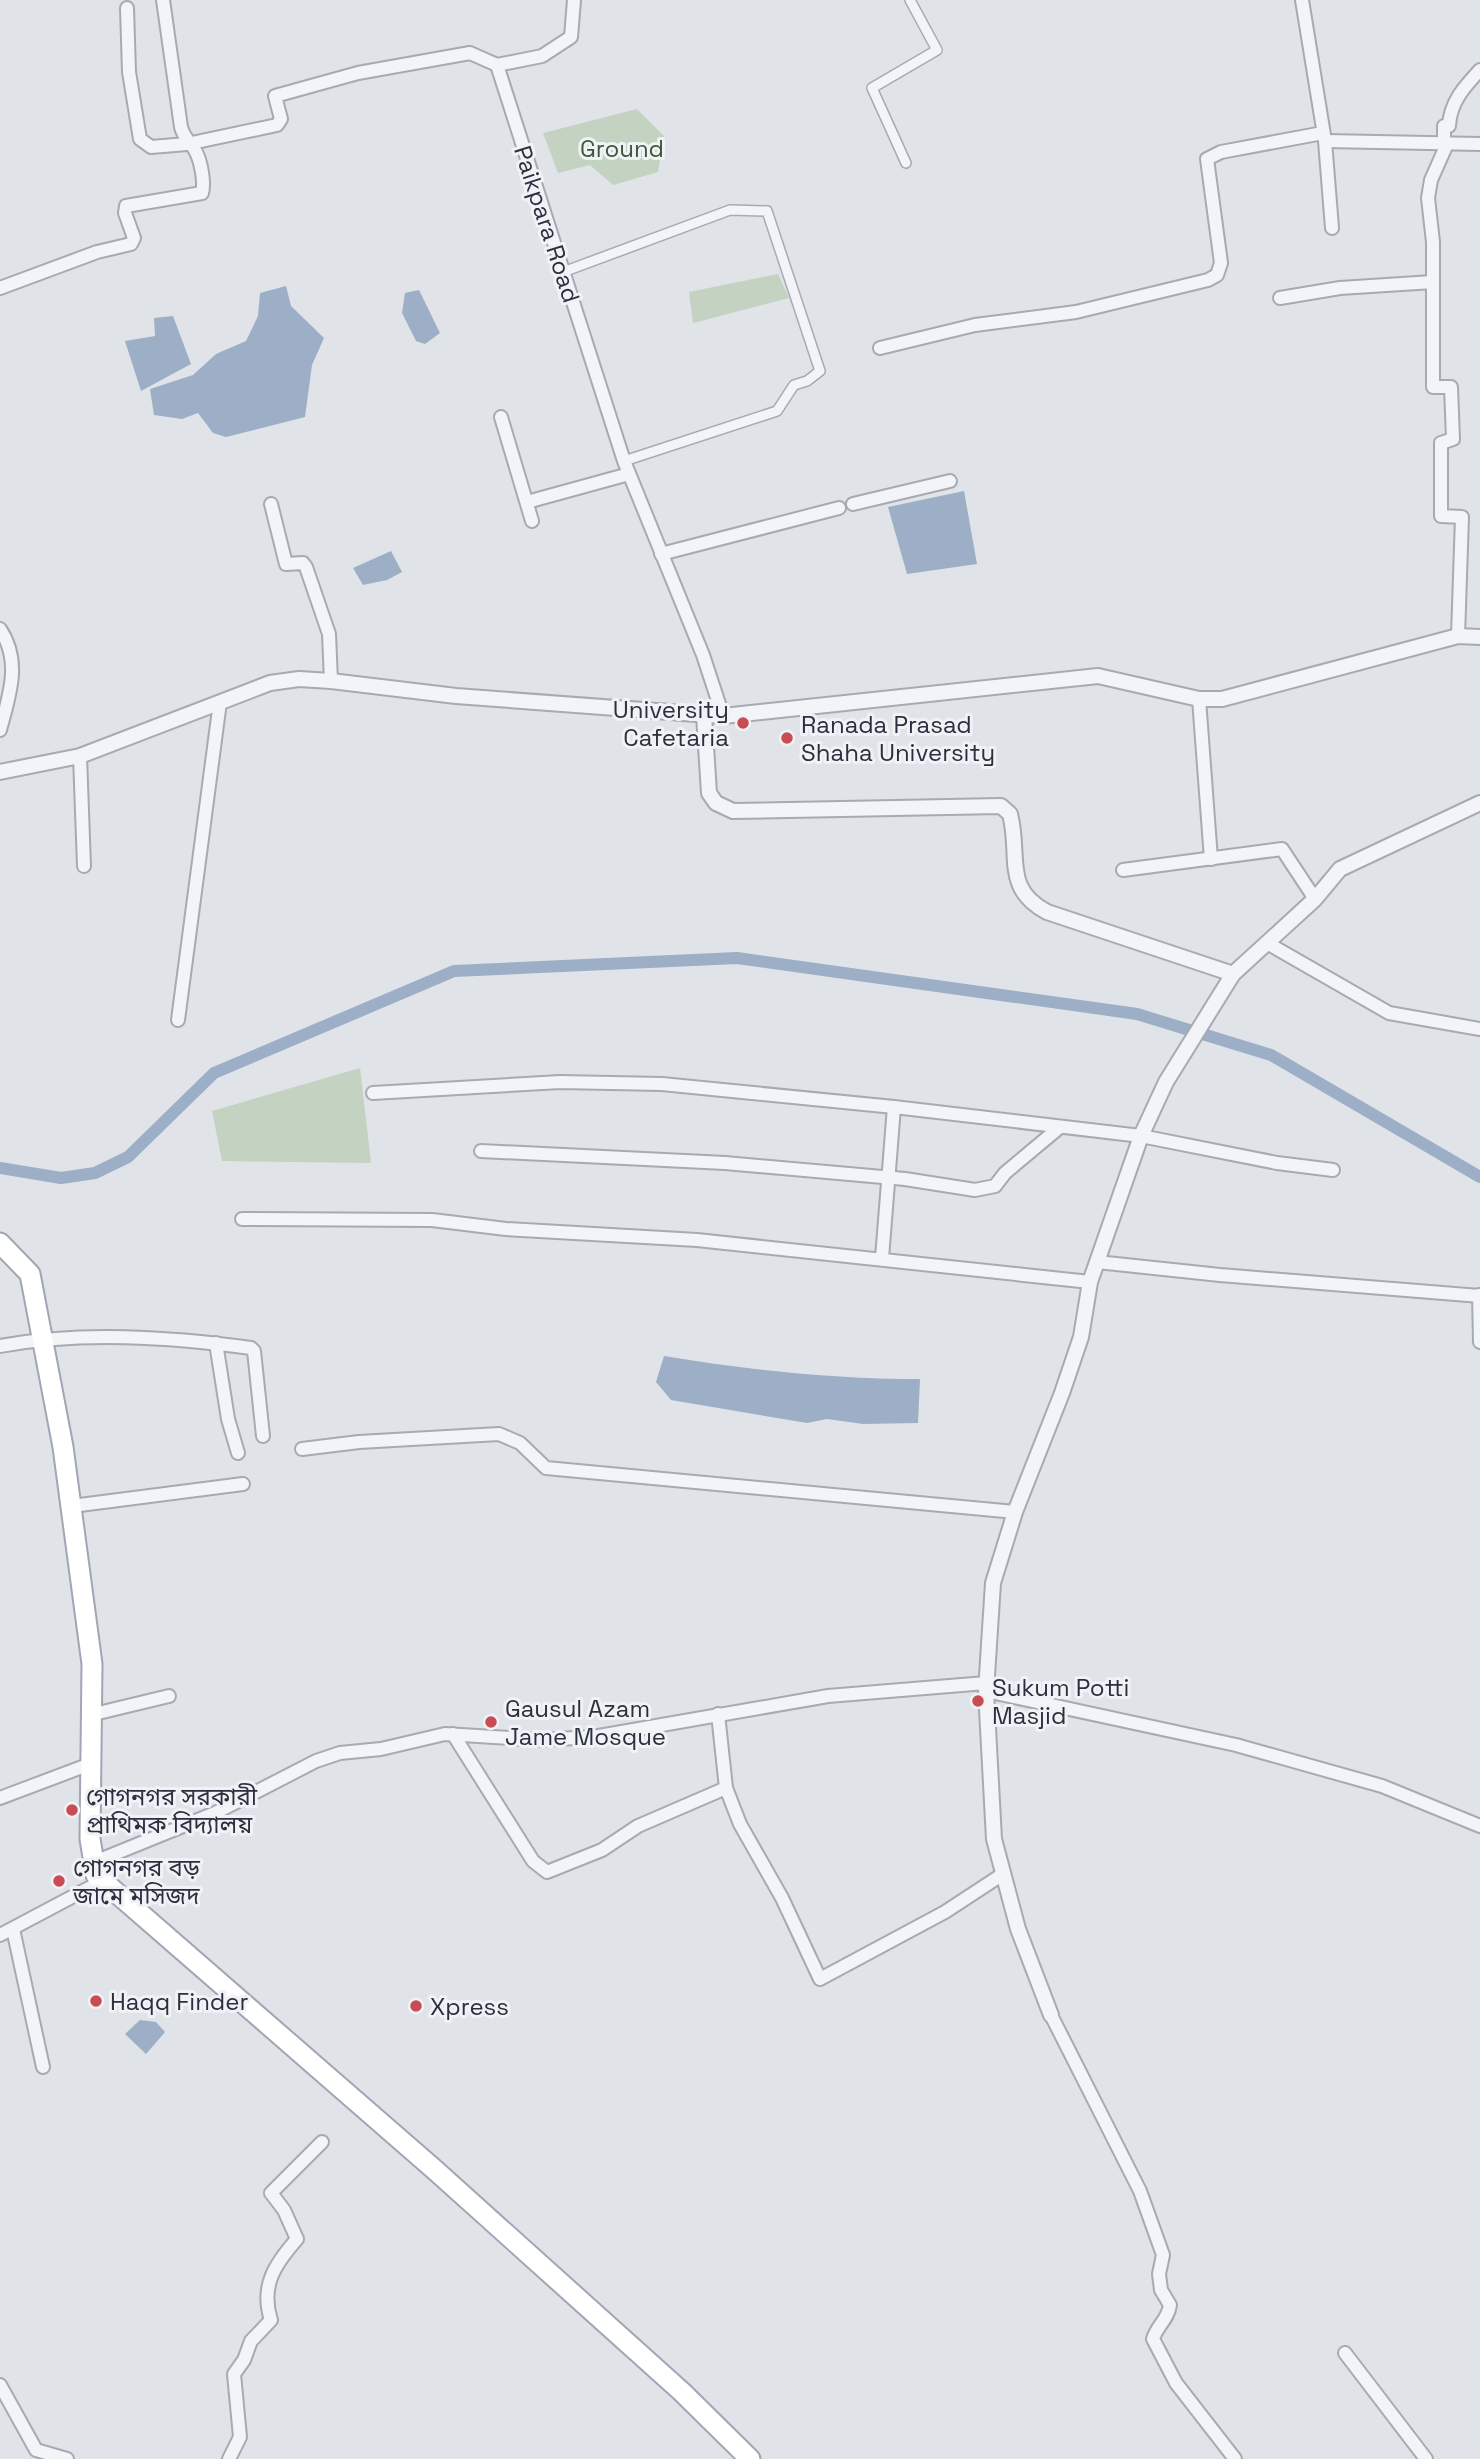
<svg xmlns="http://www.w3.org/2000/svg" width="1480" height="2459" viewBox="0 0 1480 2459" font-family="'Space Grotesk','Noto Sans Bengali',sans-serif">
  <rect width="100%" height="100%" fill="#e0e3e8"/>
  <g fill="#c4d2c2">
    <path d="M637,109L664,136L658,172L613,185L590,165L558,173L543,133Z"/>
    <path d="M778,274L789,298L693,323L689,292Z"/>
    <path d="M360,1068L371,1163L222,1161L212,1111Z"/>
  </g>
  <g fill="#9daec7">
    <path d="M286,286L291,306L324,338L312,365L305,417L226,437L213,433L198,413L182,419L154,415L150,389L193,375L216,354L246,341L258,316L260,293Z"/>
    <path d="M419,290L440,333L425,344L416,341L402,313L405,293Z"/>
    <path d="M173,316L191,364L141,391L125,341L155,336L154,318Z"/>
    <path d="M964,491L977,564L907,574L888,507Z"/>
    <path d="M391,551L402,572L387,580L363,585L353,568Z"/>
    <path d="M664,1356C750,1370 832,1379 920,1379L918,1423L863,1424L827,1419L807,1423L671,1400L656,1382Z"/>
    <path d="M140,2020L156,2022L165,2032L146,2054L125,2034Z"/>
  </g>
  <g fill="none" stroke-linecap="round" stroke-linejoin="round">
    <path stroke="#9daec7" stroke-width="12" d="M0,1168L61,1178L95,1173L128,1157L214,1073L454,971L737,958L1137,1014L1271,1055L1480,1177"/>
    <defs>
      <g id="pedestrian">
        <path d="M906,163L872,88L937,50L910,0"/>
        <path d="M563,272L730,210L767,211L820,371L807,381L794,385L777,411L624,461"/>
      </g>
      <g id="minor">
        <path d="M574,0L571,37L542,56L497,65L624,461L703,655L723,716"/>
        <path d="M1302,0L1325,141L1332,228"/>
        <path d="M127,8L129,72L140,139L151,147L187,144L277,125L281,119L275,96L358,73L470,53L497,65"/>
        <path d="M1325,141L1480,144"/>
        <path d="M1444,144V126H1449C1450,102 1465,86 1480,70"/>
        <path d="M1447,144L1431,180L1428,198L1433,242V387H1451L1453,439L1441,443V516L1462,517L1458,636"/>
        <path d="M0,288L97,252L131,244L134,238L125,213L126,206L202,193C205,183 201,162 196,152C191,142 184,139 181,127L163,0"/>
        <path d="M1280,298L1340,288L1433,282"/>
        <path d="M880,348L975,325L1076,312L1208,280L1217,275L1221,263L1207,159L1221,152L1323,133"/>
        <path d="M501,417L532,521"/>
        <path d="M527,502L629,474"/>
        <path d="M271,504L286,564L303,563L306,567L329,634L331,681"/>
        <path d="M853,504L950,481"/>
        <path d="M661,554L839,508"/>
        <path d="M0,629C22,662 9,696 0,730"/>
        <path d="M1199,699L1211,859"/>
        <path d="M80,756L84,866"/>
        <path d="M1123,870L1282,849L1315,899"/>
        <path d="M1267,943L1389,1013L1480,1029"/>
        <path d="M178,1020L220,702"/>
        <path d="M373,1093L560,1082L662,1084L894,1107L1141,1136L1277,1163L1333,1170"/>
        <path d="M481,1151L725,1163L905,1179L975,1190L995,1186L1005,1173L1060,1127"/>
        <path d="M242,1219L432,1220L506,1229L697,1240L1090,1282"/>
        <path d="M882,1258L894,1107"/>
        <path d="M1097,1262L1220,1275L1480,1296"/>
        <path d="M1479,1295L1480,1342"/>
        <path d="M216,1343L228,1419L238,1453"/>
        <path d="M0,1346C82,1331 169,1337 251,1348L254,1351L263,1436"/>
        <path d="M302,1449L359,1442L499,1434L520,1443L546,1468L1015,1512"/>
        <path d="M72,1506L243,1484"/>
        <path d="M986,1691L1236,1745L1382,1786L1480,1826"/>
        <path d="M718,1714L726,1788L740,1824L782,1898L820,1979L945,1912L1003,1874"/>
        <path d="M90,1715L169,1696"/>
        <path d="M453,1734L533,1861L547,1872L602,1850L638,1826L726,1788"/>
        <path d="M0,1798L90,1764"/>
        <path d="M92,1863L215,1813L316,1761L340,1753L381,1749L445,1734L540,1740L593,1737L828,1696L986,1683"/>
        <path d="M13,1929L43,2067"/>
        <path d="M0,1935L102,1881"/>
        <path d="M1051,2015L1140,2191L1163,2255L1159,2274L1161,2290L1170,2305C1168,2320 1157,2325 1153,2339L1176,2383L1235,2459"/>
        <path d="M1345,2353L1426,2459"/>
        <path d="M0,2385L36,2450L67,2459"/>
        <path d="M229,2459L240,2437L234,2374L244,2360L251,2341L271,2320C260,2286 275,2264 297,2239L284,2210L271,2193L322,2142"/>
      </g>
      <g id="tertiary">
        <path d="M704,715L709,793L716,803L733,811L1001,806L1010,814C1021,856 1002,888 1047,912L1233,974"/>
        <path d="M0,772L80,756L270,683L299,679L331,681L456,696L723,716L1098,676L1199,699H1222L1458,636L1480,637"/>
        <path d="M1051,2015L1018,1929L994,1839L986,1691L993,1583L1015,1512L1062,1393L1081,1337L1090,1282L1141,1136L1166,1082L1233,974L1315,899L1340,869L1480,803"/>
      </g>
      <path id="primary" d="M0,1243L30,1274L63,1447L92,1664L90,1839L96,1875L435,2170L682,2392L750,2459"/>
    </defs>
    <use href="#pedestrian" stroke="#a6aab2" stroke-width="12"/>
    <use href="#minor" stroke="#a6aab2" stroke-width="16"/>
    <use href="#tertiary" stroke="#a6aab2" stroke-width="18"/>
    <use href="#primary" stroke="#a0a6b3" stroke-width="23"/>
    <use href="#pedestrian" stroke="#f3f4f7" stroke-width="9"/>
    <use href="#minor" stroke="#f3f4f7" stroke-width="12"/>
    <use href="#tertiary" stroke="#f3f4f7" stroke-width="14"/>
    <use href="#primary" stroke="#fff" stroke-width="19"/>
  </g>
  <g fill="#c74c53" stroke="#f0f2f6" stroke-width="2.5">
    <circle cx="743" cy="723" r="7"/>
    <circle cx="787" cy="738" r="7"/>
    <circle cx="978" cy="1701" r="7"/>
    <circle cx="491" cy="1722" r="7"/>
    <circle cx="72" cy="1810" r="7"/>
    <circle cx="59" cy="1881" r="7"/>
    <circle cx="96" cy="2001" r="7"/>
    <circle cx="416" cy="2006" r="7"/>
  </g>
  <g text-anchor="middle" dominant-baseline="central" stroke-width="6" stroke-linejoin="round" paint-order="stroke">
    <g font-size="24" fill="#3b5a38" stroke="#f0f2f6">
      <text x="622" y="148">Ground</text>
    </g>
    <g font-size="24" fill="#2a303f" stroke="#f0f2f6">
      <text transform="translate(547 224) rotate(72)">Paikpara Road</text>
    </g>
    <g font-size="24" fill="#2a303f" stroke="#f0f2f6" text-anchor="start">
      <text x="729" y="709" text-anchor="end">University<tspan x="729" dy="28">Cafetaria</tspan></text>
      <text x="801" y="724">Ranada Prasad<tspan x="801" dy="28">Shaha University</tspan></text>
      <text x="992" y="1687">Sukum Potti<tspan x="992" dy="28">Masjid</tspan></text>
      <text x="505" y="1708">Gausul Azam<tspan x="505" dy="28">Jame Mosque</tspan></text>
      <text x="86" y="1796">গোগনগর সরকারী<tspan x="86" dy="28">প্রাথিমক বিদ্যালয়</tspan></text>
      <text x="73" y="1867">গোগনগর বড়<tspan x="73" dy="28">জামে মসিজদ</tspan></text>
      <text x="110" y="2001">Haqq Finder</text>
      <text x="430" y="2006">Xpress</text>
    </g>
  </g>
</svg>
